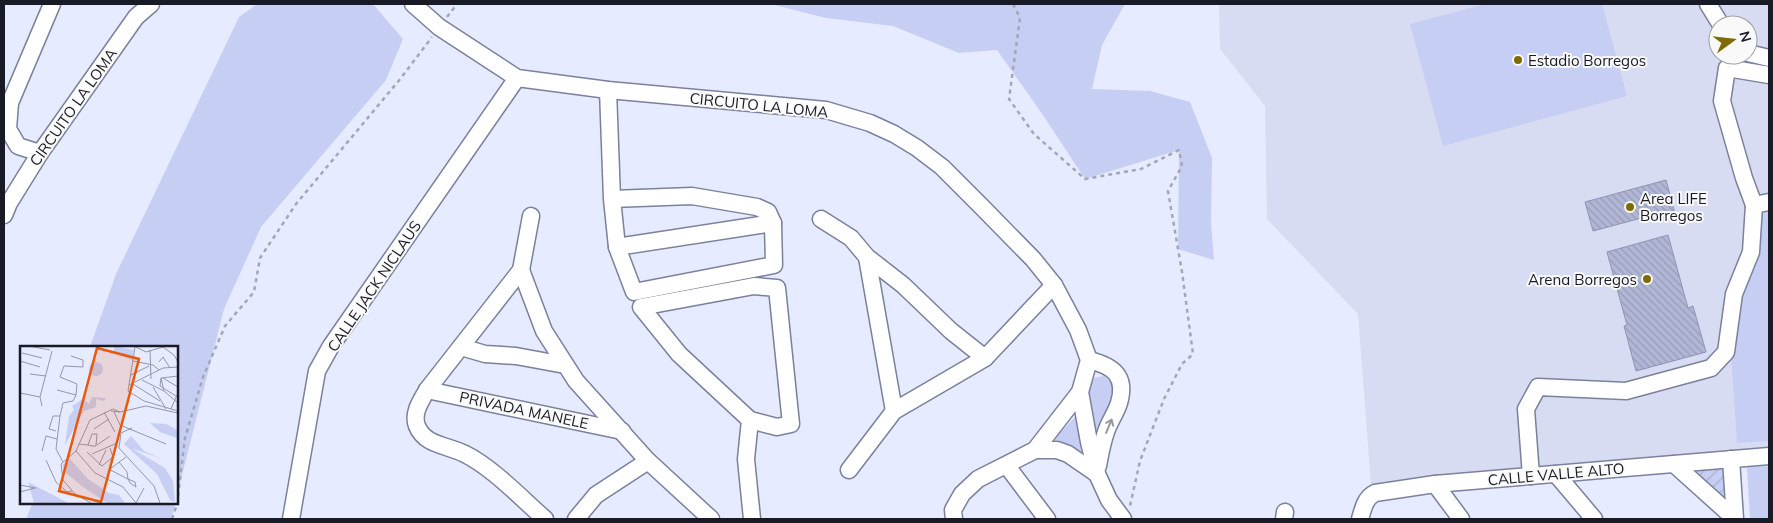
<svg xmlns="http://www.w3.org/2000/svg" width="1773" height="523" viewBox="0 0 1773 523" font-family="Mulish,sans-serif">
  <defs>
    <pattern id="garden-furrows" width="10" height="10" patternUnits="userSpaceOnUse" patternTransform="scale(1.25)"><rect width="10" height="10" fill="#c6cef3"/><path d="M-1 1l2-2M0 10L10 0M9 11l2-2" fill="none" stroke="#a9b0d0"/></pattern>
    <pattern id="building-back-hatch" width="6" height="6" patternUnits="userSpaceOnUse" patternTransform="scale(1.25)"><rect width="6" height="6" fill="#b0b6d5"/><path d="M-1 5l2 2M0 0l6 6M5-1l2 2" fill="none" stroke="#979cb7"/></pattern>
  </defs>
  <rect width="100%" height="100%" fill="#e7ebff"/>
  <path fill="#d7dcf3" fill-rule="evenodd" d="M1219,4H1769V447L1432,476L1371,485L1358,314L1267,219L1265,106L1220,49ZM1718,25H1748V55H1718Z"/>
  <g fill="#c6cef3">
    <path d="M257,4H373L403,39L386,80L261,227L224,309L176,499V347H90L116,274L239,17Z"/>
    <path d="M771,4H1125L1102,45L1092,89L1150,91L1190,102L1212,158L1211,223L1214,260L1178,249L1179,150L1085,179L1043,115L997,50L959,53L893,26L826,18Z"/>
    <path d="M1485,4H1602L1627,96L1443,146L1410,24Z"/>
    <path d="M1769,212V441L1737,443L1731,355L1738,295L1758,214Z"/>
    <path d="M1104,376L1113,385L1109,408L1095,449C1092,434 1080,390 1093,379C1095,377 1100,377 1104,376Z"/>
    <path d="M1075,417L1086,461L1071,446L1054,439Z"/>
    <path d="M1769,466V519H1750L1747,467Z"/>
    <path d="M33,502H176L171,519H26Z"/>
  </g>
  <path fill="url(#garden-furrows)" d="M1726,465L1729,504L1685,468Z"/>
  <g fill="url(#building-back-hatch)" stroke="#8e94b2">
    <path d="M1666,180L1676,217L1662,221L1660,213L1593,231L1585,202Z"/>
    <path d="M1668,235L1688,308L1693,306L1706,352L1636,371L1624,326L1627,325L1607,252Z"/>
  </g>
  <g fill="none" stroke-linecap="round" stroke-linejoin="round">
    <defs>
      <g id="minor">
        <path d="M413,4L439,27L517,78L608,90L826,110L870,123L894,134L917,148L942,167L981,206L1033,259L1054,285L1078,330L1089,360L1080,392L1089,442L1097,474L1109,500L1123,519"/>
        <path d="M1708,4L1721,25"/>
        <path d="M1748,53L1769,58"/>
        <path d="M1769,75L1727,68L1722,101L1744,178L1754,205L1769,202"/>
        <path d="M608,90L612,199L617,247L634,292L774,265L773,223L768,212L757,207L692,196L612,199"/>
        <path d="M40,153L18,146L8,129L10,103L52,4"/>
        <path d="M4,215L9,203L40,153L136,17L151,4"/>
        <path d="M531,216L521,270L427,390C421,401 412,413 417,426C425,446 448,445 465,454C493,468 521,498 545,519"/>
        <path d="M821,219L851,238L867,257L903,285L951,331L985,358"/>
        <path d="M617,247L773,223"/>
        <path d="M867,257L894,411"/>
        <path d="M521,270L544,331L576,381L648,461L711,519"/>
        <path d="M754,286L777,288L791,424L777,427L750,420L679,354L641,307Z"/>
        <path d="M461,347L485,354L516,356L565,365"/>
        <path d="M1089,360C1113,366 1127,376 1119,403C1116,413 1109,422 1106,432C1102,443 1100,455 1098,466"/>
        <path d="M427,390L622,431"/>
        <path d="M750,420L746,459L752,519"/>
        <path d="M1035,450H1057L1068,454L1097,474"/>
        <path d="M1731,459L1735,519"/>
        <path d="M1674,464L1734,518"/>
        <path d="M1007,466L1047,519"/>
        <path d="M849,470L894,411L985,358L1054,285"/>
        <path d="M1556,474L1594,519"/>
        <path d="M1531,476L1526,409L1538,387L1626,391L1711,368L1726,352L1734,294L1751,252L1754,205"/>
        <path d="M1435,484L1461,519"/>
        <path d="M291,519L317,371L331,346L517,78"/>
        <path d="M576,519L596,495L648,461"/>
        <path d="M954,519L953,510L962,494L978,479L1035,450L1080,392"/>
        <path d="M1284,519L1285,512"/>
        <path d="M1360,519C1363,509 1365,498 1375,493L1435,484L1769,456"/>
      </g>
    </defs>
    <use href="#minor" stroke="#7a809d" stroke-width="19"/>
    <g stroke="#a3a6b7" stroke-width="2.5" stroke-dasharray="4 4" stroke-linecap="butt">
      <path d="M1013,4L1020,18L1009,99L1034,134L1085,179L1141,169L1179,150L1182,166L1168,191L1182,272L1193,354L1182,364L1164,399L1140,461L1130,506"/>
      <path d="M447,17L457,4"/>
      <path d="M172,519L177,504L185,438L203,377L225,326L254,292L260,258L296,204L401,78L432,37"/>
    </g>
    <use href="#minor" stroke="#fff" stroke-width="16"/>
  </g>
  <defs><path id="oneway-shaft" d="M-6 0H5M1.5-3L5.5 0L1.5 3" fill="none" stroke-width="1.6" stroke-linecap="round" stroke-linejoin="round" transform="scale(1.25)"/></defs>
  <use stroke="#97989d" href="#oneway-shaft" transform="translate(1109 426) rotate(-67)"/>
  <g fill="#7f6b04" stroke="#f9f9f9" stroke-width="2">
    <circle cx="1518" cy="60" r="5"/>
    <circle cx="1630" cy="207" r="5"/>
    <circle cx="1647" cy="279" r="5"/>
  </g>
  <g text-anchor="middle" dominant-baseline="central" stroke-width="4" stroke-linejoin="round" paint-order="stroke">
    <g font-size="15" fill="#181a25" stroke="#f9f9f9" text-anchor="start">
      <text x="1528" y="60">Estadio Borregos</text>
      <text x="1640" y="198">Area LIFE<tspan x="1640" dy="17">Borregos</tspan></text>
      <text x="1637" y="279" text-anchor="end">Arena Borregos</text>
    </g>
    <g font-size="15" fill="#181a25" stroke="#f9f9f9">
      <text transform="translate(759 105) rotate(6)">CIRCUITO LA LOMA</text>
      <text transform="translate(73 107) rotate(-55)">CIRCUITO LA LOMA</text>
      <text transform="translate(374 286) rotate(-56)">CALLE JACK NICLAUS</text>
      <text transform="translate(524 410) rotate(12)">PRIVADA MANELE</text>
      <text transform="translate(1556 474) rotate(-5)">CALLE VALLE ALTO</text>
    </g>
  </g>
  <g transform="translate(20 346)">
    <rect width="158" height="158" fill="#e7ebff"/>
    <path d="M94,0L114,4L112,14L94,7ZM69 23a7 7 0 1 1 14 0a7 7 0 1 1-14 0ZM72,51L86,52L84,55L76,53V61L64,65L45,99L49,70L54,64L52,60L63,53L69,58ZM130,77L146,78L157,84V92L140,86ZM111,90L124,105L142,113L111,102L145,122L153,135L155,156L150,154L137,128L104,98ZM50,113L68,133L89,147L99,149L105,157H87L63,141L45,126L42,119Z" fill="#c6cef3"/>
    <path d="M8,136L48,157H14Z" fill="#c6cef3"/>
    <path fill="none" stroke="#9497a8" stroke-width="1" d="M9,0L30,4M115,1L108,45L124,55L158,65M116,1L126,6L143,1L154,9L158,16M130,4L131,33M2,7L22,12M51,10L63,14V21L44,20L40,31L57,38L56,49M0,15L20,21M113,15L133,19L139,24M139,16L143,11L150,22M10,28L26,30M111,29L129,20M158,30L141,32L144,45L158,57M141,32L140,40L156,50M143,32L158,41M122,34L144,45M113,38L140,55M109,39L143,22L158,21M133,41L146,63M37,44L56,49M0,47L20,51M22,60L20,51L32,5M151,63L157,49M91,65L100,66L126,60L158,67M84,66L95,86M94,66L100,79L146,98M112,82L101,87L99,102L134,140L140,157M74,83L89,73M36,85L29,83L33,70H40M59,98L68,99L72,100H76L77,88H72L68,99M77,99L90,90M22,105L26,90L37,93M56,105L75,127L103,141L116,157M67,106L82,120L93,111L90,102M72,108L97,97M26,114L36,136L47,146L52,145M43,116L36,103L40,70L43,57L53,55L56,49M99,116L107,126L108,133L110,137L116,141L115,136L108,133L98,128L89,123H90L106,111M79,119L86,104M0,139L16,142M0,146L15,142M71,157L55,148L43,134L41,118L56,105L70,74L93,63L100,66M116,157L124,142"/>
    <path fill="#e8590c" fill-opacity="0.15" stroke="#e8590c" stroke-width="2.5" d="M77,2L119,13L81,156L39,145Z"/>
    <rect width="158" height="158" fill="none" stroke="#181a25" stroke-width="2.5"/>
  </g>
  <rect width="1773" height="523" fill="none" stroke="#181a25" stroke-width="10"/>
  <g transform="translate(1733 40) rotate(75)"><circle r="24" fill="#f9f9f9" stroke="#9fa0a4"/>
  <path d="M0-4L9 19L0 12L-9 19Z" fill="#7f6b04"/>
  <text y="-8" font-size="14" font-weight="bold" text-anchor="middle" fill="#181a25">N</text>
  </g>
</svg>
